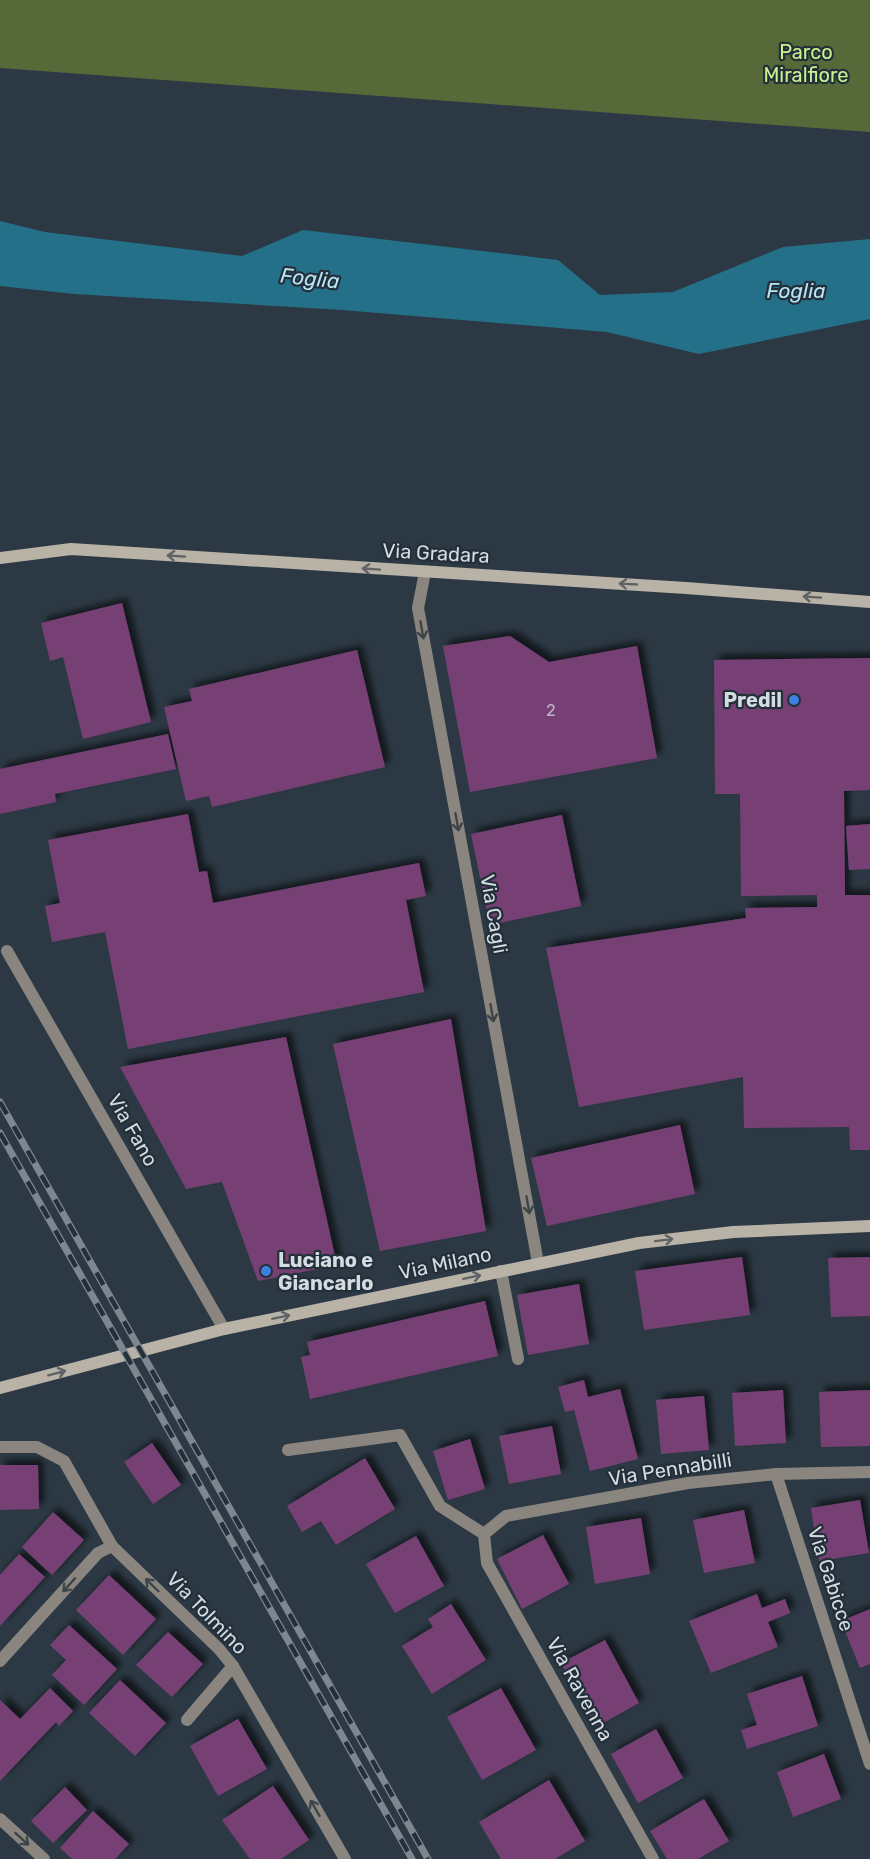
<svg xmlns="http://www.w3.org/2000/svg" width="870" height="1859" viewBox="0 0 870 1859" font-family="Rubik,sans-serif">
  <defs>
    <filter id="shadow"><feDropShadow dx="5.5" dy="-5.5" stdDeviation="3" flood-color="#0009"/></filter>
  </defs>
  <rect width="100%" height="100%" fill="#2c3944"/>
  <path fill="#566a39" d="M0,0H870V132L0,68Z"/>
  <path fill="#247089" d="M0,221L45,232L242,256L303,230L558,260L600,295L673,292L783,247L870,239V319L699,354L607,332L342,310L74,294L0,286Z"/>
  <g fill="#764174" filter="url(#shadow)">
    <path d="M122,603L151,722L83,739L63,657L50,661L41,623Z"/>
    <path d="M510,636L549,662L637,646L657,758L470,792L443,646Z"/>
    <path d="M357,650L385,767L212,807L209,796L186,801L164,707L192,701L189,689Z"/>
    <path d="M870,658V790L844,791L845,895H870V1150H850L849,1127L744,1128L743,1077L579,1107L546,948L746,918L745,908L817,907V895L741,896L740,794H715L714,660Z"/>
    <path d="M168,734L176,769L55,794L56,802L0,814V769Z"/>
    <path d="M188,814L199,872L207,871L213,903L419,863L426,896L406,900L424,992L128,1049L105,932L52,942L45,906L60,903L48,840Z"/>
    <path d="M562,815L581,906L490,925L471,834Z"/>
    <path d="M870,824V869L849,870L846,826Z"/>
    <path d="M451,1019L486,1231L380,1251L333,1044Z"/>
    <path d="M286,1037L337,1265L258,1281L222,1182L186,1189L120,1067Z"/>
    <path d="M680,1125L695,1194L547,1226L531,1158Z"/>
    <path d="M742,1257L750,1315L644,1330L635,1271Z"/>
    <path d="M870,1257V1316L831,1317L828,1258Z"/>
    <path d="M579,1284L589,1344L528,1355L517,1295Z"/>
    <path d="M485,1301L498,1356L310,1399L301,1357L310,1355L307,1342Z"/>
    <path d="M584,1380L588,1397L620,1389L638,1459L590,1471L574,1410L565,1412L558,1387Z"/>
    <path d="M783,1390L786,1443L735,1446L732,1393Z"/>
    <path d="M870,1390V1446L821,1447L819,1392Z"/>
    <path d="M704,1396L709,1450L661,1454L656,1400Z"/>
    <path d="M552,1426L561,1474L509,1484L499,1436Z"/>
    <path d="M470,1439L485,1489L448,1500L433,1451Z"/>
    <path d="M152,1443L181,1485L153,1504L124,1462Z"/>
    <path d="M365,1458L395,1509L336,1545L321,1521L302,1532L287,1506Z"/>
    <path d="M0,1465H38L39,1509L0,1510Z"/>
    <path d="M860,1500L869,1553L819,1561L811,1508Z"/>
    <path d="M744,1510L755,1563L704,1573L693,1520Z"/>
    <path d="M53,1512L84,1540L52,1575L22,1547Z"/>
    <path d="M641,1518L650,1574L595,1584L586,1527Z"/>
    <path d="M543,1535L569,1584L522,1609L497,1559Z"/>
    <path d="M416,1536L444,1586L395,1613L366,1564Z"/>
    <path d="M19,1554L45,1577L0,1626V1575Z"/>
    <path d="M109,1575L156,1619L123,1655L76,1610Z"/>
    <path d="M757,1594L762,1608L785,1599L790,1613L768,1622L778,1647L711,1673L689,1621Z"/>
    <path d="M451,1604L486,1660L432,1694L402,1646L433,1627L428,1619Z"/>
    <path d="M870,1609V1664L860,1668L841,1621Z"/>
    <path d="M69,1625L117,1669L84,1705L52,1675L66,1660L50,1645Z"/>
    <path d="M168,1632L203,1664L172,1697L136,1665Z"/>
    <path d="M605,1640L639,1703L596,1727L561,1663Z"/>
    <path d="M802,1676L818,1726L747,1749L741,1730L757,1725L747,1694Z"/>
    <path d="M120,1680L166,1723L135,1756L89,1713Z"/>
    <path d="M50,1688L73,1711L59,1726L56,1722L0,1781V1700L20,1719Z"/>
    <path d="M501,1688L536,1750L482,1780L447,1717Z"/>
    <path d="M238,1719L267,1769L218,1796L190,1746Z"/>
    <path d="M656,1729L683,1778L638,1803L611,1754Z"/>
    <path d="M824,1754L841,1799L793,1817L777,1772Z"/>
    <path d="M549,1780L585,1841L555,1859H501L479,1822Z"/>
    <path d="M273,1786L309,1840L281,1859H250L222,1820Z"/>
    <path d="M65,1787L87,1810L53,1843L31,1821Z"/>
    <path d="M704,1799L729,1841L698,1859H667L650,1831Z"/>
    <path d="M93,1811L129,1844L115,1859H72L60,1848Z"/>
  </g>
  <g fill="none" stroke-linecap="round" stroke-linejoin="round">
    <g stroke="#8a867f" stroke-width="12">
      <path d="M501,1271L518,1359"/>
      <path d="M288,1450L400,1435L440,1506L484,1534"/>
      <path d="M187,1720L233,1666"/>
    </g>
    <g stroke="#8a867f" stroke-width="12">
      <path d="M425,572L418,608L538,1263"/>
      <path d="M7,951L224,1329"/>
      <path d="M0,1447H37L64,1461L112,1546L219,1649L233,1666L345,1859"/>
      <path d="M776,1474L870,1764"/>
      <path d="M0,1661L98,1553L112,1546"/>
      <path d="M0,1819L44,1859"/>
      <path d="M653,1859L487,1563L484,1534L506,1516L688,1483L776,1474L870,1472"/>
    </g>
    <g stroke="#b8b2a7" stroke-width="12">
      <path d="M0,558L71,549L686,588L870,602"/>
      <path d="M0,1388L224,1329L639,1243L733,1232L870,1226"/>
    </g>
    <defs>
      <g id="rail">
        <path d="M0,1102L428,1859"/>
        <path d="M0,1133L412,1859"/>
      </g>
    </defs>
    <use href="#rail" stroke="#7c878f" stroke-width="7"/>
    <use href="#rail" stroke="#232f39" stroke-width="4.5" stroke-dasharray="14" stroke-linecap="butt"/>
  </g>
  <defs><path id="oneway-shaft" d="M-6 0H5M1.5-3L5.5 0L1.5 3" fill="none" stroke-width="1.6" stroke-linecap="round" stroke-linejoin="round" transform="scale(1.5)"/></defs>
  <g stroke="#5f6365">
    <use href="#oneway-shaft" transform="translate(176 556) rotate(-176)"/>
    <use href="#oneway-shaft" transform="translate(371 569) rotate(-176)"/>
    <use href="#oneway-shaft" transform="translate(628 584) rotate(-177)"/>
    <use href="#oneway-shaft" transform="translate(812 597) rotate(-176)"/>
    <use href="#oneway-shaft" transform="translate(664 1240) rotate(-7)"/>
    <use href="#oneway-shaft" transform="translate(472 1277) rotate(-12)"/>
    <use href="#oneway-shaft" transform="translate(281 1317) rotate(-12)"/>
    <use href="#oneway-shaft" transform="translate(57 1373) rotate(-15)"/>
  </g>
  <g stroke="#3d454a">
    <use href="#oneway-shaft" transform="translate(422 630) rotate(80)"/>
    <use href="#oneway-shaft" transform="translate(457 822) rotate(80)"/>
    <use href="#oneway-shaft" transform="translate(492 1013) rotate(80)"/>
    <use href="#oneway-shaft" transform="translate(528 1205) rotate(80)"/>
    <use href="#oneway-shaft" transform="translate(69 1585) rotate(132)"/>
    <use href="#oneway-shaft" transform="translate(152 1585) rotate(-136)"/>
    <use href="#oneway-shaft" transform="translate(315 1808) rotate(-120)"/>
    <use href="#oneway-shaft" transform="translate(22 1839) rotate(42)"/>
  </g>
  <g fill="#3f7fe0" stroke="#232f39" stroke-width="2">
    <circle cx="794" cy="700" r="6"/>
    <circle cx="266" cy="1271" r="6"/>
  </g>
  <g text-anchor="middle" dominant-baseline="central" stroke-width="4.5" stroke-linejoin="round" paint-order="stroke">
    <g font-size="16" fill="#bcb5c6">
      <text x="551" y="710">2</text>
    </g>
    <g font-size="20" fill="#c9f28f" stroke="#232f39">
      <text x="806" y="52">Parco<tspan x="806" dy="23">Miralfiore</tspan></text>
    </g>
    <g font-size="20" fill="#d4dce2" stroke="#232f39">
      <text transform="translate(436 553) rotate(3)">Via Gradara</text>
      <text transform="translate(494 914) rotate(80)">Via Cagli</text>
      <text transform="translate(133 1130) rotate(60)">Via Fano</text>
      <text transform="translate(445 1263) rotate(-12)">Via Milano</text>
      <text transform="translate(670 1469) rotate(-9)">Via Pennabilli</text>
      <text transform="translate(831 1579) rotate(72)">Via Gabicce</text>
      <text transform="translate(207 1613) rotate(46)">Via Tolmino</text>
      <text transform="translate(580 1689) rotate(61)">Via Ravenna</text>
    </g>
    <g font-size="20" font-weight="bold" fill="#d4dce2" stroke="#232f39" text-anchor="end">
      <text x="782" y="700">Predil</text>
      <text x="278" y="1260" text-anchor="start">Luciano e<tspan x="278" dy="23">Giancarlo</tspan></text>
    </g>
    <g font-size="21" font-style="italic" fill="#b7e4f6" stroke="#232f39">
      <text transform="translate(310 278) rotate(6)">Foglia</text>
      <text x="796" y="290">Foglia</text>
    </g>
  </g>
</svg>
